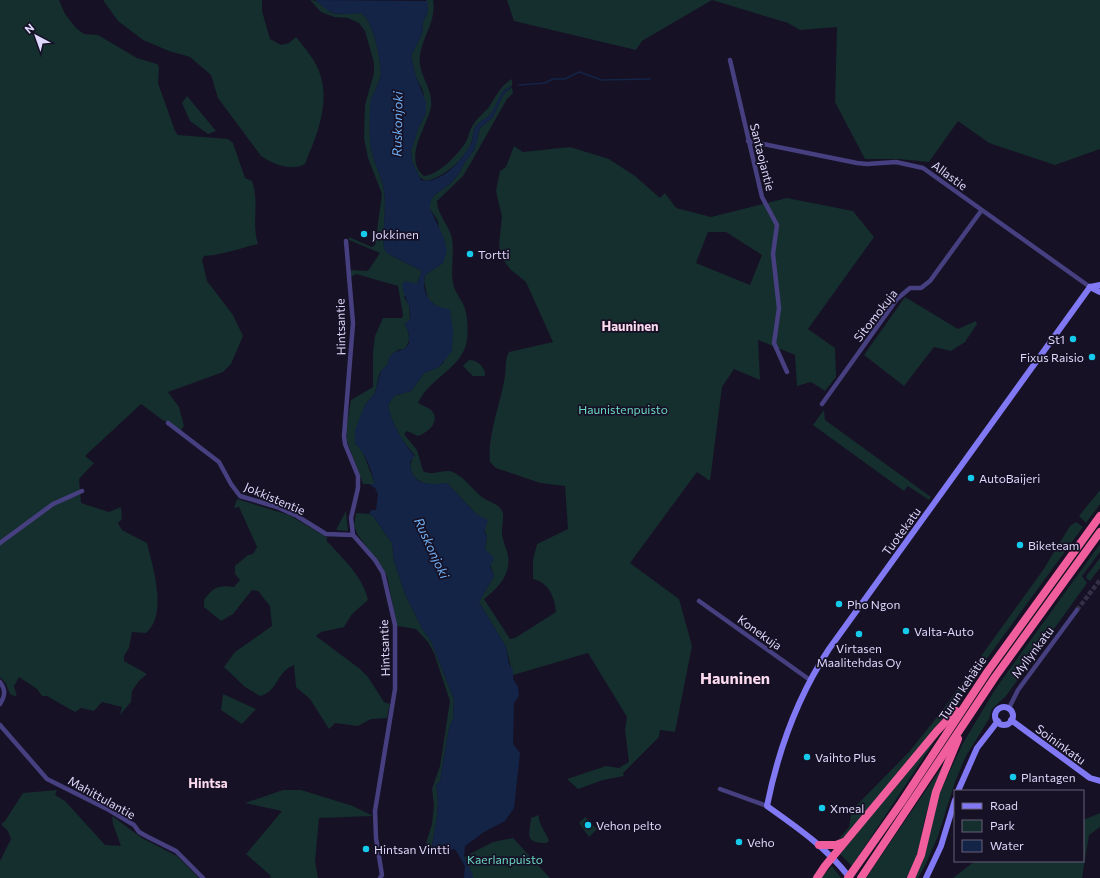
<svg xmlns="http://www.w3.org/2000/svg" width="1100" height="878" viewBox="0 0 1100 878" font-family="Commissioner,sans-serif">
  <rect width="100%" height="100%" fill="#161125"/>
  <g fill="#152e2e" fill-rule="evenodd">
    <path d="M0,0H59L65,14L76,28L84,34L98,35L137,58L157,64L159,67L158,83L175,131L178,135L228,139L233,143L245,178L252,181C260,205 251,221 258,244C240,248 222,255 204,256L202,260L207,281L233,315L243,336L231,364L223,372L168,392L179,407L184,426L181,430L169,422L164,421L141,404L85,456L94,463L79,479L81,503L109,512L121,507L122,519L118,523L122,530L147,543C153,567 168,615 146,633L132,632L129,648L124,656V661L147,674L139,681L132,691L131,702L120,715L122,707L102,702L94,711L81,708L75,712L47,696H42L37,689L19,677L14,686L17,697L10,694L6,684L0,677Z"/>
    <path d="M103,0H262V11L270,39L281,45L289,43L296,37C304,47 314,58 319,71C331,103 317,135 305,164C291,172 273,164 261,156L218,98L211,75L190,57L169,51L143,40L118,21Z"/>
    <path d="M310,0C319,0 325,8 332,13C334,14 359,14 361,13C373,19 381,60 381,73C380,81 376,88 373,95C369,106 370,130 370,141C371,159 381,173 384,190C387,210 382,229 384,248L387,253L422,271L417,284L404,297L409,305L410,319L405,324C409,333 412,342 404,349L398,350L389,358L388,364L381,371L379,375L375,393L365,405L355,443L362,450L375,484H363L347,441L346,429L351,400L373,387V353L375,336L383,318H402L403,315L398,286L356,274L351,277L350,270L368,271L380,253L349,240V237L372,247L375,245L382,194L368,158L364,138L365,105L374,73V63L365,31L359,23L348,18L334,17L321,12Z"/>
    <path d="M426,0H433C437,21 422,36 420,56C417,74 434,89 431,107C428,125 402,159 424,176C439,175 458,154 466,142C469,136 469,130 473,125C477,118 484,113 489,107C496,96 501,85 512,79V86C499,89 499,105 491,114C487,119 480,121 476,126C472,131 474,137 471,143C464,160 444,177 426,181L419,177L412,161L411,150L418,129L426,113L423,91L416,77L411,56L422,34L423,22L428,11Z"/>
    <path d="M507,0H1100V149L1055,165L989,143L958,121L929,162L898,159H865L835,102L837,27L800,30L788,23L712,0L642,41L636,50L514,21Z"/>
    <path d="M512,87L513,93L507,99L469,166L463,176L437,201C437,213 447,223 451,235C456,251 449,270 454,287C456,293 461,299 464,306C468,314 469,339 465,348C455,372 429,379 418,403C422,405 426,407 430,409C442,420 429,432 418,436L407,431L404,434L417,450L423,471C434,477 445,467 455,473C466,479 473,490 482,497C489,502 499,504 502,511C505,515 501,529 502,535C503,542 507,549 508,556C511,575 498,588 484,599L510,639L515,638L556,612C555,597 548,582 533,579V560L537,544L568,529L565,486L540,483L496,468L490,462C487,435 501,403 505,376C506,368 505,359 509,352L553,342L526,282L511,270L504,261L500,253L499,244L502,217L496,191L500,171L506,167L514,146L523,152L570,147L609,159L635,176L660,198L665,193L676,208L711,217L787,198L853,211L874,237L808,329L835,348L836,377L825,391L811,382L797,386L795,355L758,340L760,380L734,369L722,387L710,481L697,472L630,563L679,599L692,646L675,732L660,730L659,737L623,773L624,776L603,780L578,789L567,779L606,766L619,768L629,762L625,730L627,717L588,653L513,675L506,647L479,602L494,576L485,549L487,536L476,514L447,483C441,484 433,485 427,484C413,481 405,467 415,455C402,443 391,422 388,405L394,396L411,391L424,373L439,367L444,362L439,308L428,299L424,281L425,275L443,263L438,221L430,209V203L433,196L450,184L460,172L465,162L474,150L480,128L493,117L503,95ZM708,232H726L762,255L750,285L696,263Z"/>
    <path d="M187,96L216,131L208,134L190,121L182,103Z"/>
    <path d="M905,297L958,329L976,321L977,324L965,342L951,351L934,347L904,386L864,355Z"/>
    <path d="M469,360C477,359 486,368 485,376H473L463,366Z"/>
    <path d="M824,410L825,420L931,497L929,500L908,486L904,491L813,425Z"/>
    <path d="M1100,490V504L1086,523L1079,516Z"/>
    <path d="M237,499L289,515L328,538L326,540C342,558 363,576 368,600L352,614L344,627L321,632L316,636L360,669L368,677L384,702L390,704L387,718L371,719L358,726L335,723L329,729L310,699L296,687L294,665C276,672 278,692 260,696L245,687L224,667L235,652L272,626L270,606L258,591L252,590L233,614L221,621L204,607V600C213,587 219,585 234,587L240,580L235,574V566L248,555L253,554L257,547L239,507L234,508Z"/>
    <path d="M346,511L348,531L336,530Z"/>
    <path d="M356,513L369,514L373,516L392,543L394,560L405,594L423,630L431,641L454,699L453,719L449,728L440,781L436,785C441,805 435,827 432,847L436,852L422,856L432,824L434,805L432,789L440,766L450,701L434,653L428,642L416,629L397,626L387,576L358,535L354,526Z"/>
    <path d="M1076,522L1083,527L945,716L846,836L837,841L849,827L852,810L909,752L941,712L1043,570L1070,526Z"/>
    <path d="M1100,544V552L1082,576L1087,583L1006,696L992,709L989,719L966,756L955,782L938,836L925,866L918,878H914L940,792L963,743L996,688Z"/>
    <path d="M1100,558V568L1090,581L1086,578L1087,575Z"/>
    <path d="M223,694L256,709L242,724L221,710Z"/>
    <path d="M940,733L852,866L840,854Z"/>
    <path d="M943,765C936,784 929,802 924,822C920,841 918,861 906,878H866Z"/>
    <path d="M57,790L55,795L65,801L105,845L121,846L113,824L112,816L142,838L177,856L199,878H0V861L11,839L8,831L1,824L5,821L23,793Z"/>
    <path d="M283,790H301L353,806L373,816L319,818L315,861L318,878H270L271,876L246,854L282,811L245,803Z"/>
    <path d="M1100,813V827L1089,835L1082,878H953L975,861H1083V820Z"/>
    <path d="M539,815C538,825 546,831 549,841L546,843C523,843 530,833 531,818Z"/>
    <path d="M585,817L597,829L589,837L579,823Z"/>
    <path d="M513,838L550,878H473L464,857L493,842Z"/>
    <path d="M832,866L841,878H821Z"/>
  </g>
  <path fill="#132447" d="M315,0L427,1L428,11L423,22L422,34L411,56L416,77L426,102V113L418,129L411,151L412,161L421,180C441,185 462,160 471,144C474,138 472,131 476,126C480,120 489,118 492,112C498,102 500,89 512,86L503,95L493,117L480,128L474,150L465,162L460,172L450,184L433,196L430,203V209L444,238L447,251L443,263L425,275C421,295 431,308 450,309L453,331L452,351L439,367L424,373L411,391L394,396L388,405C391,422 403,444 415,456L410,461C411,486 427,485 447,483L476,514L488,520L484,532L487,536L485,549L494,558L490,566L494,576L479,602L506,647L509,664L513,670V679L518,687L519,696L514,703L513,744L520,753L514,808L505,821L484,832L465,846L464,857L473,875V878H464L465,866L455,849L436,852L432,847C435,827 441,805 436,785L440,781L449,728L453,719L454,699L431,641L423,630L405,594L394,560L392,543L373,516L369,514L371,510H376L378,494L375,488L369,484H375C371,469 366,454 355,443V430L365,405L375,393L381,371L388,364L389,358L393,353L404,349L409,344V334L405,324L410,319C412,306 404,298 402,285L405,281L417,284L422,271L387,253L384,248C382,229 387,210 384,190C381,173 371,159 370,141C370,130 369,118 370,107C370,95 380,85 381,73C381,60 373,19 361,13C359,14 336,14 333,13C328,11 320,4 315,0Z"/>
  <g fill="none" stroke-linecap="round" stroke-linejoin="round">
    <g stroke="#132447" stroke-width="1.5">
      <path d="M519,85L545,83L553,79H565L579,72L602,80L650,79"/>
      <path d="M474,147L477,139"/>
    </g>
    <path stroke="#342f45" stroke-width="4.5" stroke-dasharray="4.5 2" stroke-linecap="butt" d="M1077,610L1100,580"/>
    <g stroke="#464080" stroke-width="4.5">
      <path d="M730,60L762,197L777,225L773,254L779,308L774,343L787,372"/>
      <path d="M748,141L857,163L867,164L896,162L923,168L1090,287"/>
      <path d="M346,241L353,323L344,436L345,444L358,476V488L351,518L353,535L375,560L383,573L395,625V689L375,811L376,838L382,875L380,878"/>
      <path d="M822,404L897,299L910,288H921L930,281L981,211"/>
      <path d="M168,423L219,462L231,484L240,496L277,507L297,516L326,534L353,535"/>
      <path d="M0,543L53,504L82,491"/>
      <path d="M699,601L810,680"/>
      <path d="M0,682C6,690 5,696 0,704"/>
      <path d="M1009,708L1018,690L1077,610"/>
      <path d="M0,725L47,779L109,810L134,825L139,832L148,837L176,851L203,878"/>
      <path d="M720,789L767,806"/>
    </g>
    <g stroke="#8178f3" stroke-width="6">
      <path d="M1090,287L1100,292"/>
      <path d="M1090,287L1100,285"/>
      <circle cx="1004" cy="716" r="9"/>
      <path d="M1011,720L1090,778L1100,781"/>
      <path d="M958,791L977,748L998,721"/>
      <path d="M850,878C827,848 798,828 767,806C778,751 798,696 829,649L1090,287"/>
      <path d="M926,878L941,846L955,800"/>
    </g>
    <g stroke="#f15e9d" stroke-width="8">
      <path d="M819,845H836L844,842"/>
      <path d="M817,878L825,866L937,731L956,711"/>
      <path d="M848,878L901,803L988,671L1100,516"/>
      <path d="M861,878L995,677L1100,532"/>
      <path d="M911,878L921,855L936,792L958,739"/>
    </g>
  </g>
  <g fill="#15caeb" stroke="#161125" stroke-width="1.5">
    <circle cx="364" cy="234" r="4"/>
    <circle cx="470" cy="254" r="4"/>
    <circle cx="1073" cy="339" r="4"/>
    <circle cx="1092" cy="357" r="4"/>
    <circle cx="971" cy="478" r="4"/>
    <circle cx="1020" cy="545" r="4"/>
    <circle cx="839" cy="604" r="4"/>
    <circle cx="906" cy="631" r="4"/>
    <circle cx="859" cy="634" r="4"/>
    <circle cx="807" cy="757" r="4"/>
    <circle cx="1013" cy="777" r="4"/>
    <circle cx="822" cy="808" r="4"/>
    <circle cx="588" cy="825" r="4"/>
    <circle cx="739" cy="842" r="4"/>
    <circle cx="366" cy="849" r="4"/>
  </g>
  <g text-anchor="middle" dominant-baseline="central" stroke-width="3.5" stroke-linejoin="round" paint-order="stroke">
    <g font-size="12" fill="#ded8fc" stroke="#161125">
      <text transform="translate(763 157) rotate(76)">Santaojantie</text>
      <text transform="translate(950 175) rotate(36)">Allastie</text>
      <text transform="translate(875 315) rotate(-52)">Sitomokuja</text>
      <text transform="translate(340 327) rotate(-91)">Hintsantie</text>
      <text transform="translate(275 498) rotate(23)">Jokkistentie</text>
      <text transform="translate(901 531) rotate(-54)">Tuotekatu</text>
      <text transform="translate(760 632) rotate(35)">Konekuja</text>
      <text transform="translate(384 648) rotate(-92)">Hintsantie</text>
      <text transform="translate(1032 652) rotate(-53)">Myllynkatu</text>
      <text transform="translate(962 688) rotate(-56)">Turun kehätie</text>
      <text transform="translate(1061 744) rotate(36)">Soininkatu</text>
      <text transform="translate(102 797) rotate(29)">Mahittulantie</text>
    </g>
    <g font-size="12" fill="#ded8fc" stroke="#161125" text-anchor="start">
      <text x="372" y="234">Jokkinen</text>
      <text x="478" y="254">Tortti</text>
      <text x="1065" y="339" text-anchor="end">St1</text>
      <text x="1084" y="357" text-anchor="end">Fixus Raisio</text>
      <text x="979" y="478">AutoBaijeri</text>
      <text x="1028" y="545">Biketeam</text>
      <text x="847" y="604">Pho Ngon</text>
      <text x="914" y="631">Valta-Auto</text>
      <text x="859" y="648" text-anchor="middle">Virtasen<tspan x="859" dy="14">Maalitehdas Oy</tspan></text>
      <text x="815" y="757">Vaihto Plus</text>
      <text x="1021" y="777">Plantagen</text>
      <text x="830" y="808">Xmeal</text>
      <text x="596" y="825">Vehon pelto</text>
      <text x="747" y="842">Veho</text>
      <text x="374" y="849">Hintsan Vintti</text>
    </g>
    <g font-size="12" fill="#6ad6c1" stroke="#161125">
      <text x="623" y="409">Haunistenpuisto</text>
      <text x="505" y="859">Kaerlanpuisto</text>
    </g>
    <g font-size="13" font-style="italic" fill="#6faff3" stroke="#161125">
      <text transform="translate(397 124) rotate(-89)">Ruskonjoki</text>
      <text transform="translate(432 548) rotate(65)">Ruskonjoki</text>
    </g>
    <g font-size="13" font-weight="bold" fill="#fcdaee" stroke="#161125">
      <text x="630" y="326">Hauninen</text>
      <text x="208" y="783">Hintsa</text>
    </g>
    <g font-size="16" font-weight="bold" fill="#fcdaee" stroke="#161125">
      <text x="735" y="677">Hauninen</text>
    </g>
  </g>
  <rect x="954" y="790" width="130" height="72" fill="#161125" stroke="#66617b"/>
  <rect x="962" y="803" width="20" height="6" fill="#8178f3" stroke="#66617b"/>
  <text x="990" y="810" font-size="12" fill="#ded8fc">Road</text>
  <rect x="962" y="820" width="20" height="12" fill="#152e2e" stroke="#66617b"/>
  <text x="990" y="830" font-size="12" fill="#ded8fc">Park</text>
  <rect x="962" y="840" width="20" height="12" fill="#132447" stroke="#66617b"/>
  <text x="990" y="850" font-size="12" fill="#ded8fc">Water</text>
  <g transform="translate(36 36) rotate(319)" stroke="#161125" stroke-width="3" paint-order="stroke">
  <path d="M0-3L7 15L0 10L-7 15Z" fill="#ded8fc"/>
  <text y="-6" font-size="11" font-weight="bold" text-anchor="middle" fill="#ded8fc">N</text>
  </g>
</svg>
